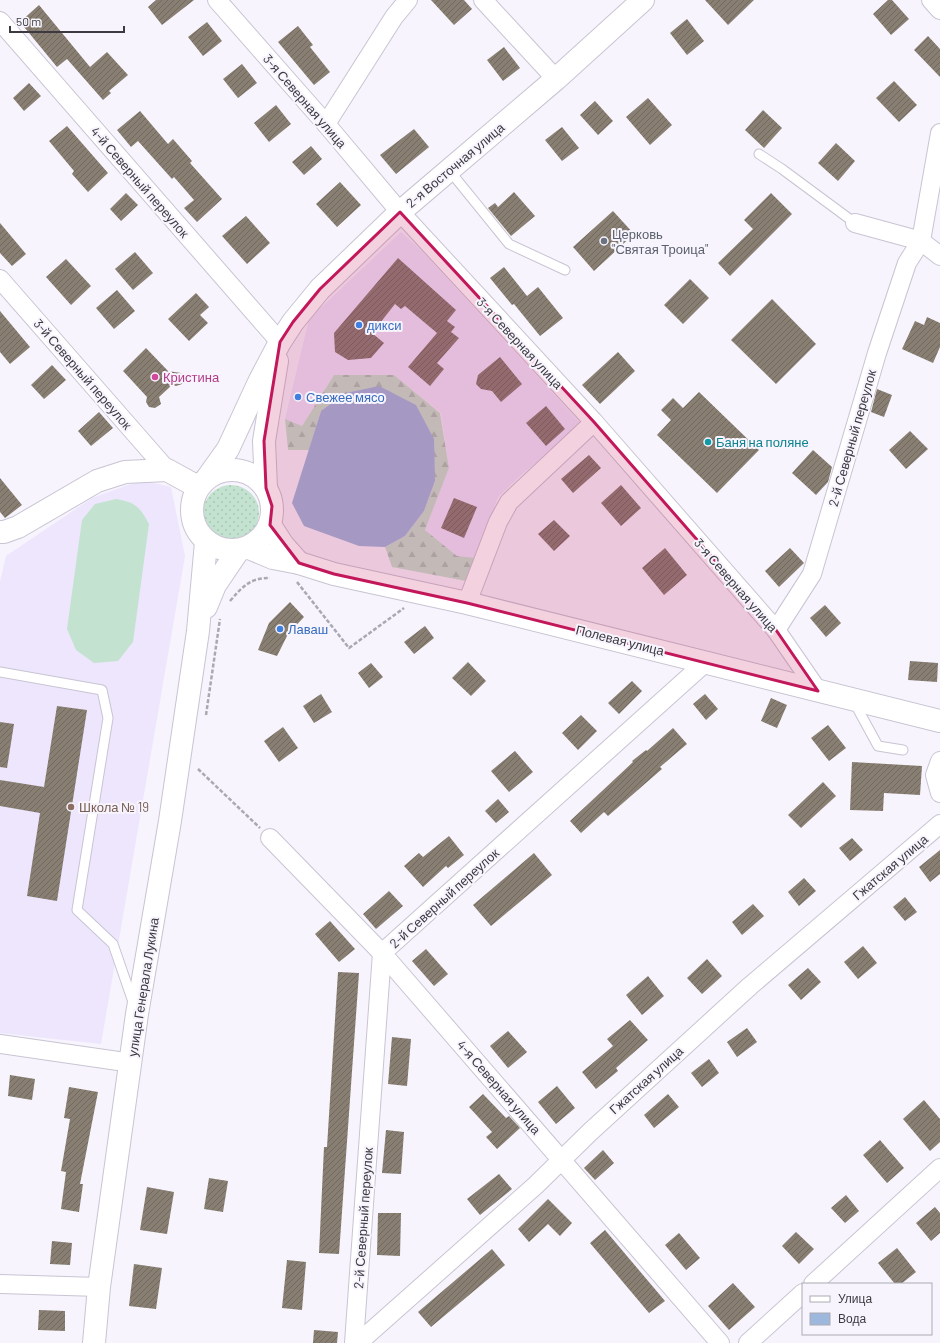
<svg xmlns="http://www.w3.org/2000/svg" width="940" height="1343" viewBox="0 0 940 1343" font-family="Barlow,sans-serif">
  <defs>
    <pattern id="grass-dots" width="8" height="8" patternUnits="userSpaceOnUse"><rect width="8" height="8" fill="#c3e3d0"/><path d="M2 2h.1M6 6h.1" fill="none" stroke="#a8c4b4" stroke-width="1.8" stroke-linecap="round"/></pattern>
    <pattern id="forest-firs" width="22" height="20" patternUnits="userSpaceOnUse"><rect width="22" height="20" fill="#c3e3d0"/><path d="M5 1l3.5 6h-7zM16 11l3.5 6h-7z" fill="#a8c4b4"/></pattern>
    <pattern id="building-hatch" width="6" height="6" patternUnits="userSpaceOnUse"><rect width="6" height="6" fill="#887f72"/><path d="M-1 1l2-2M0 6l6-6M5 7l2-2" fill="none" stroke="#70695f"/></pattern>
  </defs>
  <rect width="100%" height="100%" fill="#f7f4fd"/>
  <g fill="#ede6fd">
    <path d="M401,232L422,251L582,425L522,474L498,497L476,558L457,556L425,530L449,468L441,413L394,375H334L302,426L285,419L309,319Z"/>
    <path d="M142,480L171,487L185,556L101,1044L0,1033V582L6,556L92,498Z"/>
  </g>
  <circle fill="url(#grass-dots)" cx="231" cy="513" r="28"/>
  <path fill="url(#forest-firs)" d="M334,375H394L440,413L449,468L425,530L457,556L476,558L466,581L392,567L385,547L405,536L424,511L435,481L321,411L309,450H288L285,419L302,426Z"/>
  <path fill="#c3e3d0" d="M116,499C135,502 140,507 149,524L133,642L118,661L94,663L76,650L67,629L82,520L95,504Z"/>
  <path fill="#9eb8dd" d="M379,386L416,405L434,439L435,481L424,511L405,536L385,547L359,546L304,526L292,503L321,411L346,393Z"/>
  <g fill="url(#building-hatch)">
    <path d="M156,0H194L162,25L148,7Z"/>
    <path d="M431,0H464L472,9L454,25Z"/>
    <path d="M705,0H754L728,25Z"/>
    <path d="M888,0H892L909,19L891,35L873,14Z"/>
    <path d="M39,5L90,67L107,52L128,75L109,91L111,93L103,100L67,59L57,67L20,22Z"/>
    <path d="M687,19L704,41L687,55L670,33Z"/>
    <path d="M207,22L222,41L203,56L188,37Z"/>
    <path d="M298,26L313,45L310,47L330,72L314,85L278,42Z"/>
    <path d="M928,36L940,49V77L914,50Z"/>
    <path d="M504,47L520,68L503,81L487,60Z"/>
    <path d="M242,64L257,83L238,98L223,79Z"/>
    <path d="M894,81L917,105L899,122L876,98Z"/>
    <path d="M29,83L41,96L24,111L13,98Z"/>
    <path d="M648,98L672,125L650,145L626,117Z"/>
    <path d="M595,101L613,121L598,135L580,115Z"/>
    <path d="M276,105L291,124L269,142L254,123Z"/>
    <path d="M763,110L782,128L764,148L745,130Z"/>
    <path d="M140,111L168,144L173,139L192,161L190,163L222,199L197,222L184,208L194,200L174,177L172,179L138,141L131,147L117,130Z"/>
    <path d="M67,126L108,173L88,192L72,174L74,171L49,141Z"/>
    <path d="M562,127L579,148L562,161L545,140Z"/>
    <path d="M414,129L429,147L396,174L380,155Z"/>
    <path d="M836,143L855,161L838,181L818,163Z"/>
    <path d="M311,146L322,159L304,175L292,162Z"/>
    <path d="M340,182L361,205L337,227L316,204Z"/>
    <path d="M514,192L535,216L511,236L488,208L495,203L498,207Z"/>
    <path d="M126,193L138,205L121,221L110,209Z"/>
    <path d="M771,193L792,214L730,276L718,263L753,229L744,220Z"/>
    <path d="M613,211L634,234L594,271L573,247Z"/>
    <path d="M246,216L270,243L247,264L222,236Z"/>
    <path d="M0,223L26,254L12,266L0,253Z"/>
    <path d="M135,252L153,273L133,290L115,269Z"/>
    <path d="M398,258L456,310L447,321L455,327L451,332L459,338L437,363L444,369L430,386L408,367L437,333L405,306L401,309L395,304L372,333L384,343L371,358L348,360L335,352L334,333Z"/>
    <path d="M66,259L91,286L71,305L46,277Z"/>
    <path d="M504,267L527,296L538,287L563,318L540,336L514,304L512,305L490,278Z"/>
    <path d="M690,279L709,298L683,324L664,305Z"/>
    <path d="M117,290L135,311L114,329L96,308Z"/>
    <path d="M196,293L209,307L200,315L208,323L189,341L168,319Z"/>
    <path d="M772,299L816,344L776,384L731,340Z"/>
    <path d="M0,311L30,347L10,364L0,352Z"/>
    <path d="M927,317L940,323V347L933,363L902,349L915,321L924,325Z"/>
    <path d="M146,348L168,371L181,373L185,383L176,386L172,385L159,397L161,404L155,408L149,407L146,402L147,397L123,371Z"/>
    <path d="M618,352L635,371L600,404L582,385Z"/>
    <path d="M500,357L522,384L501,402L492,391L481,389L476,384L478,375Z"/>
    <path d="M52,365L66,380L44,399L31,385Z"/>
    <path d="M877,389L892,395L884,417L871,412Z"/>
    <path d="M699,392L759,450L717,493L657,435L671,420L661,410L673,398L683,408Z"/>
    <path d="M546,406L565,429L546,446L526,423Z"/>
    <path d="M99,412L113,428L91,446L78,431Z"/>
    <path d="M910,431L928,449L906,469L889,450Z"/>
    <path d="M813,450L832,467L828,482L816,495L792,473Z"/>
    <path d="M589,455L601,468L573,493L561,479Z"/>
    <path d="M0,478L22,505L5,518L0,512Z"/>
    <path d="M621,485L641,508L621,526L601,503Z"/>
    <path d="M454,498L477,507L464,538L441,528Z"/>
    <path d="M554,520L570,536L554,551L538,534Z"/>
    <path d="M665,548L687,575L664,595L642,568Z"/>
    <path d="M790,548L804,563L779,587L765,571Z"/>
    <path d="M290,602L304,617L288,634L277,656L258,650L269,623Z"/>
    <path d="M825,605L841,623L826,637L810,618Z"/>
    <path d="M425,626L434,638L414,654L404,642Z"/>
    <path d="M910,661L938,663L937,682L908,680Z"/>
    <path d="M468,662L486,681L471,696L452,678Z"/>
    <path d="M371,663L383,677L369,688L358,673Z"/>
    <path d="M632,681L642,691L619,714L608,703Z"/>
    <path d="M321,694L332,712L314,723L303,706Z"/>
    <path d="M705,694L718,709L706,720L693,704Z"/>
    <path d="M771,698L787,705L777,728L761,721Z"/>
    <path d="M57,706L87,710L57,901L27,896L40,813L0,806V780L44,787Z"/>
    <path d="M581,715L597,731L578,750L562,733Z"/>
    <path d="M0,722L14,724L7,768L0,767Z"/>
    <path d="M828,725L846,748L829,761L811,738Z"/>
    <path d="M283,727L298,748L279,762L264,741Z"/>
    <path d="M673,728L687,744L660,767L662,769L608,816L604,812L581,833L570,821L633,762L632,761L646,750L647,751Z"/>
    <path d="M515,751L533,772L509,792L491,771Z"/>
    <path d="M852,762L922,766L920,795L884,793L883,811L850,810Z"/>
    <path d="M823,782L836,796L801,828L788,815Z"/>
    <path d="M498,799L509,812L496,823L485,811Z"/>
    <path d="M449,836L464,855L448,868L446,866L423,887L404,866L419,853L423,857Z"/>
    <path d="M852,838L863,850L850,861L839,848Z"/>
    <path d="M940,850V874L930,882L919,867Z"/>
    <path d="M534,853L552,875L491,926L473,905Z"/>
    <path d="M804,878L816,891L799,906L788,892Z"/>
    <path d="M389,891L403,906L376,929L363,914Z"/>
    <path d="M905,897L917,912L905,921L893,907Z"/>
    <path d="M753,904L764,916L742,935L732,922Z"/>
    <path d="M330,921L355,949L339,962L315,934Z"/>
    <path d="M863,946L877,963L858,979L844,962Z"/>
    <path d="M426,949L448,974L434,986L412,961Z"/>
    <path d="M707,959L722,976L702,994L687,978Z"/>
    <path d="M808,968L821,982L801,1000L788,985Z"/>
    <path d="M338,972L359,973L339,1254L319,1253L324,1147H327Z"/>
    <path d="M648,976L664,996L642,1015L626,995Z"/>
    <path d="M630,1020L648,1040L616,1068L618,1071L596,1089L582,1072L613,1046L607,1039Z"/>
    <path d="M747,1028L757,1042L737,1057L727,1042Z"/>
    <path d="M508,1031L527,1052L508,1068L490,1046Z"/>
    <path d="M392,1037L411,1039L407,1086L388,1084Z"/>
    <path d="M709,1059L719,1073L702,1087L691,1073Z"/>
    <path d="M10,1075L35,1079L32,1100L8,1096Z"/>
    <path d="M557,1086L575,1108L556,1124L538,1102Z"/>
    <path d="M69,1087L98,1092L80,1184H83L79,1212L61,1209L66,1172L61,1171L70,1119L64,1118Z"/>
    <path d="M483,1094L506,1118L509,1116L520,1128L497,1149L486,1137L492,1132L469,1107Z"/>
    <path d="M668,1094L679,1107L654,1128L644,1115Z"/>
    <path d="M924,1100L940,1119V1142L930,1151L903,1119Z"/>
    <path d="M386,1130L404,1132L401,1174L382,1173Z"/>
    <path d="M880,1140L904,1168L887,1183L863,1155Z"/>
    <path d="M603,1150L614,1163L595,1180L584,1168Z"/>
    <path d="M499,1174L512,1189L480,1215L467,1199Z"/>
    <path d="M209,1178L228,1181L223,1212L204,1209Z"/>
    <path d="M147,1187L174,1192L167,1234L140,1230Z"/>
    <path d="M846,1195L859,1211L845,1223L831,1208Z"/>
    <path d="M548,1199L572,1223L560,1236L548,1224L529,1242L518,1229Z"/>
    <path d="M935,1207L940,1213V1233L931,1241L916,1223Z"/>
    <path d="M378,1213H401L400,1256L377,1255Z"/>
    <path d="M605,1230L665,1301L649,1313L590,1243Z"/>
    <path d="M796,1232L814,1249L799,1264L782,1246Z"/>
    <path d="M679,1233L700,1258L686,1270L665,1245Z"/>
    <path d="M52,1241L72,1243L70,1265L50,1264Z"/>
    <path d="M897,1248L916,1272L901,1284H895L878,1263Z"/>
    <path d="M492,1249L505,1265L431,1327L418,1312Z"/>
    <path d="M287,1260L306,1262L302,1310L282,1308Z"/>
    <path d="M134,1264L162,1268L156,1309L129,1306Z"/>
    <path d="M733,1283L755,1307L729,1330L708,1306Z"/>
    <path d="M39,1310L65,1311V1331L38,1330Z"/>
    <path d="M314,1330L338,1332L337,1343H313Z"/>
  </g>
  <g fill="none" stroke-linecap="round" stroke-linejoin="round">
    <defs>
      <g id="service">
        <path d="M759,154L782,169L855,223"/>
        <path d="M449,170L509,244L565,270"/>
        <path d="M0,672L102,690L108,718L77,910L113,944L133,1002"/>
        <path d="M854,702L878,746L903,750"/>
      </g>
      <g id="minor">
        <path d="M217,0L326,124L400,212L594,422L776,630L818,691"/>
        <path d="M483,0L556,79"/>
        <path d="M931,0L940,10"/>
        <path d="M0,21L280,342"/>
        <path d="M326,124L394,17L408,0"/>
        <path d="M855,223L921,241L940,256"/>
        <path d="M0,279L167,470"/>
        <path d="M467,603L498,522L509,502L594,422"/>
        <path d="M776,630L812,574L877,353L907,263L921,241L940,133"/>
        <path d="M940,761L935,775L940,793"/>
        <path d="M270,838L382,953L720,1343"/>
        <path d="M0,1044L132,1063"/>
        <path d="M0,1284L99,1287"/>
        <path d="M813,1284L940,1168"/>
        <path d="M354,1343L382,953L707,661"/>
        <path d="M358,1343L536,1185L590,1132L750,986L940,824"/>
        <path d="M748,1343L803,1293"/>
      </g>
      <g id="tertiary">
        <path d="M208,477L228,449L260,380L280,342L293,322L320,289L400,212L556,79L643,0"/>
        <path d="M266,488L264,441L277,361"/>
        <path d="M0,532H4L18,527L97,481L125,472L167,470L198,487"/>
      </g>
      <g id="secondary">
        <circle cx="232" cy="510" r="40"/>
        <path d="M270,525L283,545L299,563"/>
        <path d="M249,548L273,558L299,563L334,574L467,603L940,721"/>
        <path d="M206,607L215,585L238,551"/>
        <path d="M94,1343L99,1287L137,1014L170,821L198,631L206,542"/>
      </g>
    </defs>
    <use href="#service" stroke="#c9c4d3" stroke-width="11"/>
    <use href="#minor" stroke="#c9c4d3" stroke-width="20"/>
    <use href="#tertiary" stroke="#c9c4d3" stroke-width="24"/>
    <use href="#secondary" stroke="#c9c4d3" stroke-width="24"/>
    <g stroke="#aaa8b0" stroke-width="2.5" stroke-dasharray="4 2" stroke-linecap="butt">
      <path d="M184,501L186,519L190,533"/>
      <path d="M297,582L349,648L404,608"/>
      <path d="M230,601C243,586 250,578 270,578"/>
      <path d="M206,715L220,619"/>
      <path d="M198,769L260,828"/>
    </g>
    <use href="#service" stroke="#fff" stroke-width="9"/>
    <use href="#minor" stroke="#fff" stroke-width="18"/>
    <use href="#tertiary" stroke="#fff" stroke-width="22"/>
    <use href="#secondary" stroke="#fff" stroke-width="22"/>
  </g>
  <path fill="#c2185b" fill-opacity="0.2" stroke="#c2185b" stroke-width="3" stroke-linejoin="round" d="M400,212L594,422L776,630L818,691L467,603L334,574L299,563L270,525L272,506L266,488L264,441L280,342L293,322L320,289Z"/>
  <circle fill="#6b7280" stroke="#f7f4fd" stroke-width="1.5" cx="604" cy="241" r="4"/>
  <g fill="#3f7fe0" stroke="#f7f4fd" stroke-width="1.5">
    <circle cx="359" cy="325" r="4"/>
    <circle cx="298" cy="397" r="4"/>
    <circle cx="280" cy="629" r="4"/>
  </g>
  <circle fill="#d1479c" stroke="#f7f4fd" stroke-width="1.5" cx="155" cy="377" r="4"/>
  <circle fill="#0f9aa8" stroke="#f7f4fd" stroke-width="1.5" cx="708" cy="442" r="4"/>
  <circle fill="#8d6e63" stroke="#f7f4fd" stroke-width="1.5" cx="71" cy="807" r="4"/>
  <g text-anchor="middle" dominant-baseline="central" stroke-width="4" stroke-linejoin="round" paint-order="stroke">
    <g font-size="13" fill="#3c3a40" stroke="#f7f4fd">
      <text transform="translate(305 101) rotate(49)">3-я Северная улица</text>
      <text transform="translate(455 165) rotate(-40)">2-я Восточная улица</text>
      <text transform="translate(140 182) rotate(49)">4-й Северный переулок</text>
      <text transform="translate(520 343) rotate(47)">3-я Северная улица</text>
      <text transform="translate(83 374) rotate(49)">3-й Северный переулок</text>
      <text transform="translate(852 438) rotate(-74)">2-й Северный переулок</text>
      <text transform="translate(736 585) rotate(49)">3-я Северная улица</text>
      <text transform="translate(620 640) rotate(14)">Полевая улица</text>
      <text transform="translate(890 867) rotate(-40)">Гжатская улица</text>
      <text transform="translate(444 898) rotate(-42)">2-й Северный переулок</text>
      <text transform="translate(143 987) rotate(-81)">улица Генерала Лукина</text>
      <text transform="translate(646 1080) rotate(-42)">Гжатская улица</text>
      <text transform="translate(499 1087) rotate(49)">4-я Северная улица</text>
      <text transform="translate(363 1218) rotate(-86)">2-й Северный переулок</text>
    </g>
    <g font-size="13" fill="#5b616d" stroke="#f7f4fd" text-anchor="start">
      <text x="612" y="234">Церковь<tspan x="612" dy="15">"Святая Троица"</tspan></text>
    </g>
    <g font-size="13" fill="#366cbe" stroke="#f7f4fd" text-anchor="start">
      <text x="367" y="325">дикси</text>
      <text x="306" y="397">Свежее мясо</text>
      <text x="288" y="629">Лаваш</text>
    </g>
    <g font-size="13" fill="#b23c85" stroke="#f7f4fd" text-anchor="start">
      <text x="163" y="377">Кристина</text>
    </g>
    <g font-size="13" fill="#0d838f" stroke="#f7f4fd" text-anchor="start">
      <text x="716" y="442">Баня на поляне</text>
    </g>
    <g font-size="13" fill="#785e54" stroke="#f7f4fd" text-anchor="start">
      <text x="79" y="807">Школа № 19</text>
    </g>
  </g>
  <rect x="802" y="1283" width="130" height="52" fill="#f7f4fd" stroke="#acaab1"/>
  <rect x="810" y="1296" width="20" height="6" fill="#ffffff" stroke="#acaab1"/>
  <text x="838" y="1303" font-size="12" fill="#3c3a40">Улица</text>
  <rect x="810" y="1313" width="20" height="12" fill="#9eb8dd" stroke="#acaab1"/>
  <text x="838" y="1323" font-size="12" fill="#3c3a40">Вода</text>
  <path d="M10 26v6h114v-6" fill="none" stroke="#3c3a40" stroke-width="2"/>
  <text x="16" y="26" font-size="12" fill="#3c3a40" stroke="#f7f4fd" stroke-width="3" paint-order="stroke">50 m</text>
</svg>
